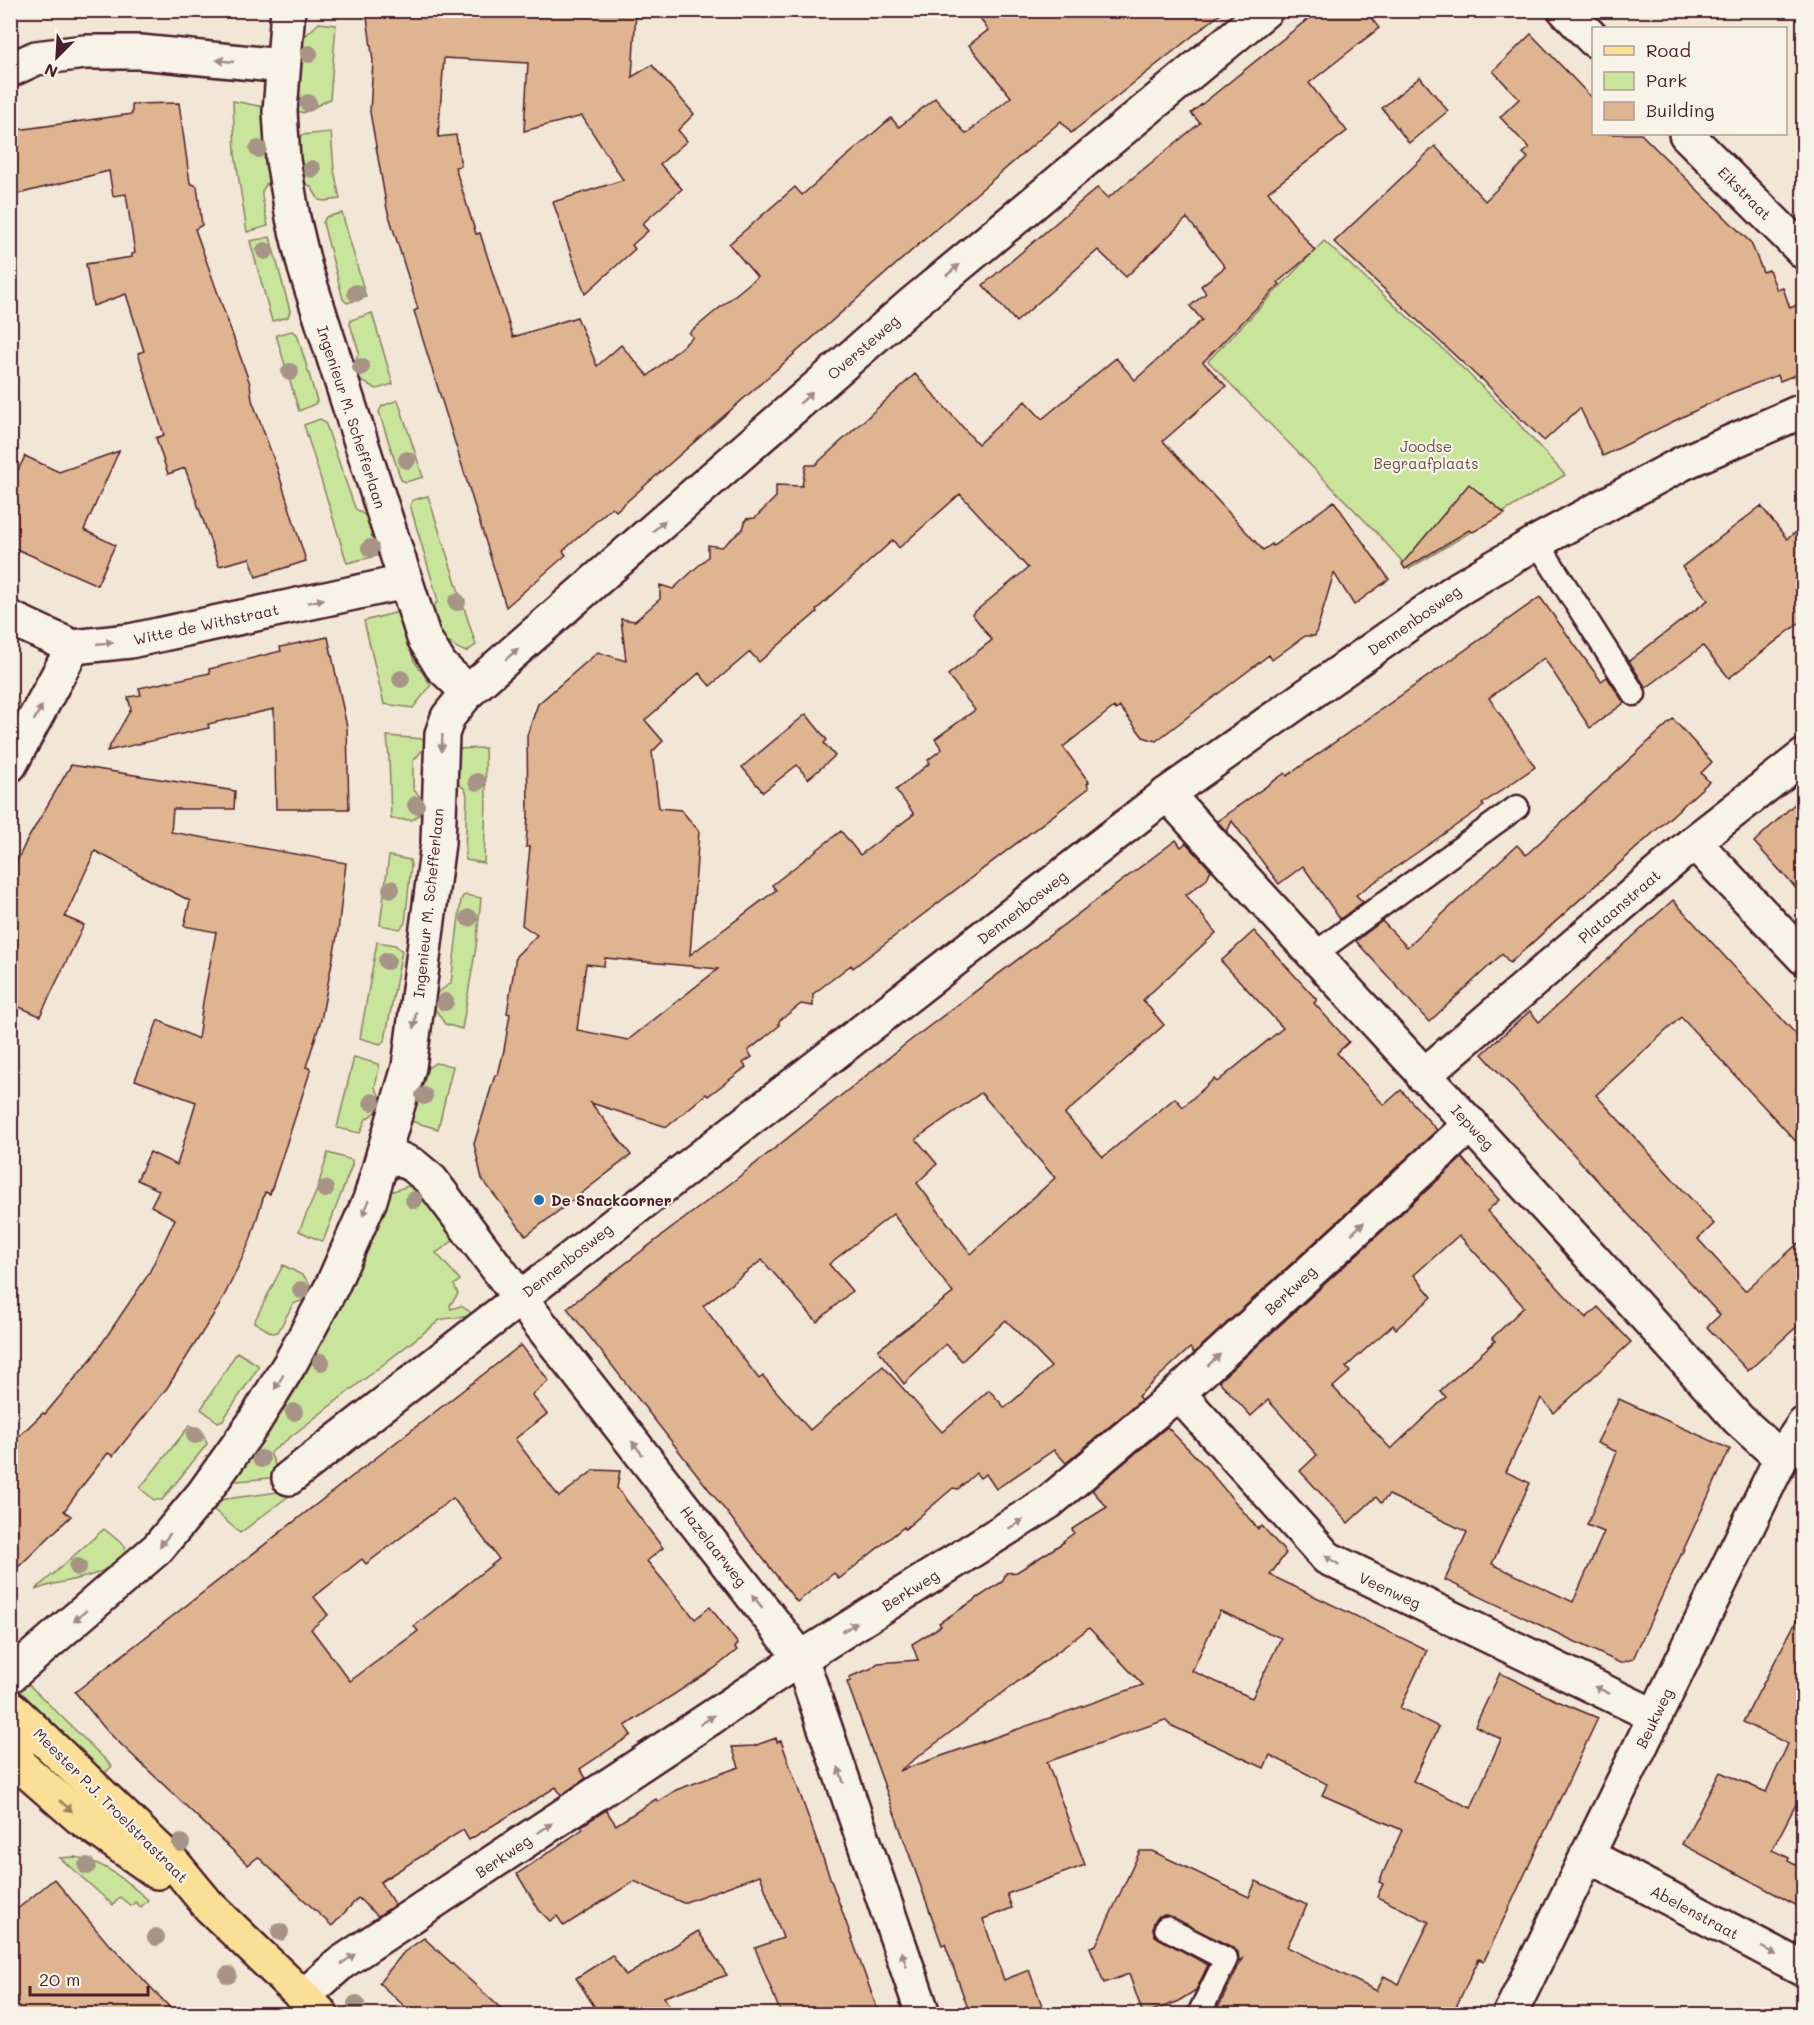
<svg xmlns="http://www.w3.org/2000/svg" width="1814" height="2025" viewBox="0 0 1814 2025" font-family="Mali,sans-serif">
  <rect width="100%" height="100%" fill="#f2e6d6"/>
  <filter id="ink" filterUnits="userSpaceOnUse"><feTurbulence type="fractalNoise" baseFrequency=".0167" numOctaves="2"/><feDisplacementMap in="SourceGraphic" scale="12" xChannelSelector="R" yChannelSelector="G"/><feConvolveMatrix kernelMatrix="1 2 1 2 8 2 1 2 1" color-interpolation-filters="sRGB"/></filter>
  <g filter="url(#ink)">
    <g fill="#c9e59c" stroke="#8a8264" stroke-width="1.5">
      <path d="M319,23L336,25L330,99L303,113L295,110L301,40Z"/>
      <path d="M233,101L264,107L271,177L262,191V196L268,226L247,232L235,154Z"/>
      <path d="M331,132L334,170L340,199L324,201L319,200L312,188L302,180L297,140L302,135Z"/>
      <path d="M342,213L366,297L347,303L343,299L323,223L326,217Z"/>
      <path d="M270,237L290,311L288,317L272,321L250,241Z"/>
      <path d="M1324,241L1445,351L1509,413L1565,475L1409,569L1376,532L1208,361Z"/>
      <path d="M372,313L393,384L377,389L357,379L353,367L359,352L350,324L351,320Z"/>
      <path d="M292,331L297,334L317,401L315,404L299,411L276,335Z"/>
      <path d="M398,400L423,477L406,482L401,480L379,412L382,406Z"/>
      <path d="M320,419L325,422L355,508L368,518L380,555L347,563L304,425Z"/>
      <path d="M428,496L476,645L466,652C445,644 437,632 430,611L437,602V597L410,505L413,500Z"/>
      <path d="M398,612L414,661L431,685L413,708L384,704L364,621Z"/>
      <path d="M387,736L423,739L426,742V746L413,761V789L424,801L426,809L412,820L391,819L389,757Z"/>
      <path d="M485,748L486,799L484,863L466,860L465,857L467,795L465,789L454,781L452,749Z"/>
      <path d="M389,856L410,860L411,866L405,923L400,929L380,925Z"/>
      <path d="M466,895L481,898L476,947L462,1029L445,1024L433,1006L436,994L451,983L461,900L463,896Z"/>
      <path d="M377,942L395,945L402,951L385,1040L380,1044L360,1038Z"/>
      <path d="M354,1057L378,1064L379,1068L375,1087L383,1103L382,1108L366,1119L360,1133L337,1128Z"/>
      <path d="M435,1063L453,1066L438,1129L407,1120L418,1075Z"/>
      <path d="M328,1153L352,1160V1165L324,1239L321,1241L299,1231L317,1190Z"/>
      <path d="M408,1186L418,1190L457,1238L436,1253L460,1280L454,1285L458,1294L450,1305L451,1309L461,1306L470,1312V1315C460,1320 450,1316 440,1320L270,1453C275,1464 278,1468 270,1478L237,1481L232,1478L387,1193Z"/>
      <path d="M283,1265L304,1276L314,1291L311,1297L293,1304L278,1332L272,1333L254,1322Z"/>
      <path d="M237,1352L258,1365V1368L223,1420L218,1422L201,1409Z"/>
      <path d="M190,1425L204,1436L207,1444L162,1500H154L140,1488Z"/>
      <path d="M286,1491L290,1495L240,1533L212,1508L218,1500Z"/>
      <path d="M104,1529L125,1546L126,1552C103,1582 67,1577 35,1590Z"/>
      <path d="M26,1682L112,1766L100,1778L18,1697V1693Z"/>
      <path d="M75,1857C104,1861 127,1882 148,1900L141,1907L135,1902L131,1906L120,1897L113,1905L60,1858Z"/>
    </g>
    <g fill="#dfb490" stroke="#4a1f2b" stroke-width="1.5" fill-rule="evenodd">
      <path d="M366,10H636L632,77L652,65L694,114L678,130L687,141L660,164L682,189L642,224L648,231L632,245L635,249L585,294L553,202L623,180L582,116L524,131L528,63L444,58L438,137L456,135L461,166L455,167L476,234L480,233L513,337L577,317L597,366L621,345L648,376L693,337L689,333L757,277L729,244L795,187L802,195L891,118L899,127L935,98L966,134L1011,97L969,45L988,30L975,10H1225L1071,133L1061,121L976,194L616,511L612,507L563,551L566,555L506,607L414,311L418,309L387,209L370,112L373,61Z"/>
      <path d="M1319,10H1365L1379,28L1309,83L1347,131L1268,192L1315,251L1278,282L1280,284L1203,362L1226,386L1163,441L1263,550L1272,544L1273,546L1334,501L1389,579L1354,605L1334,573L1315,636H1305L1272,660L1269,655L1156,741L1143,737L1120,707L1116,710L1114,707L1063,747L1089,782L1087,784L1089,788L853,968L851,965L813,994V1006L801,1004L779,1021V1026L748,1051L752,1057L743,1063L746,1067L708,1096L706,1094L667,1127L591,1103L631,1155L526,1236L482,1179L474,1144L495,1075H498L504,1050L510,1014L507,1013L516,956L537,935L522,925L530,847H526L528,815L527,735L538,704L598,652L626,661L621,619L635,621L660,599V585L673,589L708,557V545L722,547L743,529L746,519L755,518L776,497V485L802,486L806,465H815L915,374L978,444L1025,401L1042,419L1116,358L1135,380L1202,320L1190,306L1206,293L1201,286L1225,267L1187,218L1126,277L1098,250L1016,322L983,285L1097,188L1108,198L1200,123L1191,113ZM960,494L1028,568L972,614L992,640L948,675L975,710L935,739L942,749L928,760L930,763L896,790L914,814L860,855L841,831L772,885L776,890L690,955L699,831L681,810L659,808L652,752L663,741L645,720L699,673L710,686L750,652L759,662L817,612L816,610L893,540L899,548ZM605,958L690,966L718,969L628,1040L577,1030L586,964L604,966Z"/>
      <path d="M1531,34L1593,99V134H1641L1751,243L1763,272L1769,270L1777,290L1783,288L1790,308L1797,305L1803,324V372L1780,381L1778,375L1731,393L1603,456L1580,408L1544,441L1523,420L1522,421L1481,378L1480,379L1334,242L1435,146L1485,201L1528,158L1523,153L1529,148L1500,117L1519,99L1493,71Z"/>
      <path d="M1420,77L1448,111L1409,143L1382,108Z"/>
      <path d="M179,103L190,183L197,186L202,225L195,229L250,384L252,400L277,468L306,561L256,577L250,558L219,566L185,468L168,474L156,438L164,435L138,353L144,351L126,294L93,306L86,264L132,257V254L135,253L126,194L113,196L109,171L10,196V131L132,114V104Z"/>
      <path d="M119,451L84,530L115,545L97,585L10,546V487L25,456L59,472Z"/>
      <path d="M1469,484L1505,514L1473,532L1469,530L1405,569L1402,564Z"/>
      <path d="M1761,506L1787,539L1803,526V620L1729,678L1703,646L1646,688L1629,661L1708,600L1682,567Z"/>
      <path d="M1540,597L1601,681L1607,677L1624,703L1590,728L1544,658L1489,698L1535,767L1482,804L1484,806L1356,895L1363,902L1340,919L1303,866L1279,884L1232,821L1227,832L1217,821L1285,773L1287,776Z"/>
      <path d="M328,637L347,727L349,809H276L274,709L208,724L209,728L107,751L131,709L128,697L141,695L139,688L210,673L209,669L281,651L280,647Z"/>
      <path d="M806,714L827,740L824,743L835,756L808,779L797,765L763,792L742,767Z"/>
      <path d="M1673,719L1712,762L1701,773L1709,782L1510,963L1502,954L1429,1022L1356,941L1382,921L1407,947L1517,845L1526,855Z"/>
      <path d="M71,765L235,791L234,809H173L171,832L346,863L338,931L321,1020L306,1067L311,1069L270,1194L265,1192L250,1241L233,1278L219,1306L167,1388L113,1456L108,1453L83,1485L64,1511L71,1516L10,1575V1445L43,1413L45,1414L92,1358L148,1275L175,1219L151,1206L159,1190L137,1180L150,1152L177,1165L196,1102L135,1080L158,1020L198,1039L203,1002L216,932L184,926L190,901L95,851L65,917L84,925L40,1016L10,1003V876L26,842Z"/>
      <path d="M1803,796V896L1754,842Z"/>
      <path d="M1176,840L1181,847L1186,843L1211,870L1206,880L1186,895L1216,933L1143,1000L1164,1025L1065,1114L1103,1157L1175,1098L1183,1107L1214,1079L1217,1082L1283,1028L1221,961L1254,931L1317,1000L1314,1003L1349,1042L1337,1053L1384,1105L1401,1090L1437,1130L1194,1353L1190,1348L1138,1396L1141,1400L1066,1463L1054,1450L996,1489L986,1474L980,1478L976,1473L958,1489L953,1488L905,1529L904,1527L839,1579L834,1573L797,1602L567,1308L735,1180L907,1043ZM981,1093L1055,1178L971,1254L917,1183L937,1164L916,1139ZM893,1214L953,1293L878,1350L904,1384L946,1344L962,1361L1006,1320L1051,1367L1005,1408L989,1390L942,1432L883,1366L810,1430L763,1376L759,1379L703,1306L762,1260L817,1322L852,1291L829,1264Z"/>
      <path d="M1673,900L1803,1042V1149L1681,1017L1596,1095L1714,1224L1698,1239L1745,1291L1803,1239V1321L1748,1371L1707,1327L1720,1315L1482,1054L1530,1011L1539,1022Z"/>
      <path d="M1462,1158L1499,1200L1487,1211L1586,1318L1598,1307L1631,1342L1554,1413L1541,1398L1506,1472L1530,1483L1492,1564L1573,1602L1604,1532L1587,1525L1617,1452L1597,1443L1619,1399L1730,1449L1633,1659L1620,1663L1445,1580L1467,1532L1389,1495L1381,1503L1376,1497L1348,1523L1300,1471L1317,1455L1268,1400L1251,1416L1219,1381ZM1459,1235L1524,1307L1492,1338L1495,1341L1440,1391L1446,1397L1391,1449L1333,1387L1350,1372L1346,1367L1370,1345L1393,1325L1396,1329L1432,1297L1414,1275Z"/>
      <path d="M521,1345L549,1381L532,1395L547,1414L515,1439L559,1497L594,1470L620,1471L617,1488L663,1548L647,1561L695,1619L710,1607L738,1644L735,1647L737,1650L715,1668L625,1726L631,1735L580,1769L586,1778L561,1795L556,1787L469,1840L463,1830L380,1882L395,1905L378,1916L358,1898L332,1926L258,1857L248,1865L107,1731L75,1692ZM453,1498L499,1559L414,1626L418,1631L350,1681L311,1629L328,1615L314,1597L362,1559L366,1564Z"/>
      <path d="M1167,1427L1204,1465L1258,1529L1262,1526L1286,1553L1270,1575L1427,1650L1400,1708L1439,1727L1413,1781L1471,1808L1501,1739L1475,1726L1500,1673L1555,1700L1598,1718L1484,1961L1479,1959L1454,2011L1461,2014H1215L1242,1959L1239,1961L1238,1952L1232,1947L1166,1915L1159,1916L1154,1922L1153,1929L1155,1936L1208,1965L1196,1990L1177,2002L1143,2014L1129,1974L1104,1983L1090,1947L1096,1945L1140,1851H1152L1249,1897L1256,1881L1307,1905L1287,1947L1377,1991L1384,1976L1399,1984L1429,1922L1377,1897L1383,1884L1379,1882L1402,1830L1322,1795L1327,1784L1270,1755L1264,1768L1170,1725L1165,1720L1047,1762L1085,1865L1007,1894L1012,1908L983,1919L1004,1980L1029,1970L1045,2014H970L945,1944L942,1945L847,1682L851,1681L849,1677L870,1669L878,1663L918,1660L912,1644L941,1626L939,1623L1002,1582L1006,1573L1017,1572L1064,1542L1063,1541L1074,1533L1072,1529L1107,1507L1092,1490ZM1220,1611L1281,1638L1252,1698L1192,1671ZM1089,1628L1143,1685L899,1771Z"/>
      <path d="M1803,1608V1791L1772,1850L1789,1858L1788,1861L1803,1869V1909L1682,1844L1720,1772L1766,1792L1788,1744L1743,1722Z"/>
      <path d="M776,1738L777,1742L781,1741L879,2014H781L755,1948L783,1938L760,1875L683,1903L634,1881L564,1926L557,1916L550,1921L539,1910L517,1874L583,1829L581,1826L606,1810L616,1825L656,1799L658,1802L676,1790L739,1767L732,1747L754,1746Z"/>
      <path d="M54,1879L110,1946L111,1945L176,2014H10V1915Z"/>
      <path d="M698,1931L727,1975L664,1997L674,2014H599L576,1978L612,1955L626,1976Z"/>
      <path d="M424,1938L507,2014H413L379,1983L404,1952Z"/>
    </g>
    <g fill="none" stroke-linecap="round" stroke-linejoin="round">
      <defs>
        <g id="lane">
          <path d="M1537,542L1634,694"/>
          <path d="M1313,955L1517,807"/>
          <path d="M1166,1928L1226,1959L1199,2014"/>
        </g>
        <g id="street">
          <path d="M288,10L280,111L283,160L293,218L305,268L424,638L441,666L468,692"/>
          <path d="M1565,10L1594,40"/>
          <path d="M10,70L36,58L85,52H140L283,66"/>
          <path d="M1686,134L1804,252"/>
          <path d="M10,618L73,647L130,641L405,582"/>
          <path d="M10,765L73,647"/>
          <path d="M1167,794C1357,1003 1550,1209 1738,1419L1781,1458"/>
          <path d="M1694,842L1804,958"/>
          <path d="M1423,1076L1694,842L1804,756"/>
          <path d="M384,1152L413,1165L431,1180L519,1297L801,1658L923,2014"/>
          <path d="M1178,1393L1327,1558L1655,1716"/>
          <path d="M289,1478L1167,794L1458,589L1537,542L1683,463L1804,410"/>
          <path d="M10,1676L158,1548L203,1494L253,1424L291,1362L332,1286L370,1200L409,1067L438,843L442,734L448,717L468,692L912,304L1266,10"/>
          <path d="M1587,1855L1804,1969"/>
          <path d="M303,1997L341,1963L801,1658L1049,1502L1178,1393L1471,1124"/>
        </g>
        <path id="secondary" d="M1510,2014L1781,1458L1804,1424"/>
        <g id="primary">
          <path d="M10,1707L176,1866L209,1906L321,2014"/>
          <path d="M10,1743L22,1767L79,1817L157,1872"/>
        </g>
      </defs>
      <use href="#lane" stroke="#4a1f2b" stroke-width="27"/>
      <use href="#street" stroke="#4a1f2b" stroke-width="38"/>
      <use href="#secondary" stroke="#4a1f2b" stroke-width="38"/>
      <use href="#primary" stroke="#4a1f2b" stroke-width="38"/>
      <use href="#lane" stroke="#f7f3e8" stroke-width="22"/>
      <use href="#street" stroke="#f7f3e8" stroke-width="33"/>
      <use href="#secondary" stroke="#f7f3e8" stroke-width="33"/>
      <use href="#primary" stroke="#fbdf96" stroke-width="33"/>
    </g>
    <g fill="#a79487">
      <circle cx="309" cy="54" r="9"/>
      <circle cx="308" cy="103" r="9"/>
      <circle cx="258" cy="149" r="9"/>
      <circle cx="312" cy="169" r="9"/>
      <circle cx="265" cy="251" r="9"/>
      <circle cx="356" cy="293" r="9"/>
      <circle cx="361" cy="367" r="9"/>
      <circle cx="290" cy="372" r="9"/>
      <circle cx="407" cy="460" r="9"/>
      <circle cx="370" cy="548" r="9"/>
      <circle cx="457" cy="602" r="9"/>
      <circle cx="401" cy="679" r="9"/>
      <circle cx="477" cy="782" r="9"/>
      <circle cx="416" cy="805" r="9"/>
      <circle cx="391" cy="889" r="9"/>
      <circle cx="469" cy="918" r="9"/>
      <circle cx="387" cy="961" r="9"/>
      <circle cx="445" cy="1002" r="9"/>
      <circle cx="424" cy="1096" r="9"/>
      <circle cx="372" cy="1102" r="9"/>
      <circle cx="325" cy="1189" r="9"/>
      <circle cx="414" cy="1200" r="9"/>
      <circle cx="301" cy="1290" r="9"/>
      <circle cx="321" cy="1362" r="9"/>
      <circle cx="294" cy="1412" r="9"/>
      <circle cx="195" cy="1435" r="9"/>
      <circle cx="261" cy="1459" r="9"/>
      <circle cx="78" cy="1567" r="9"/>
      <circle cx="181" cy="1843" r="9"/>
      <circle cx="87" cy="1866" r="9"/>
      <circle cx="280" cy="1932" r="9"/>
      <circle cx="156" cy="1937" r="9"/>
      <circle cx="228" cy="1975" r="9"/>
      <circle cx="356" cy="2004" r="9"/>
    </g>
    <defs><path id="oneway-solid" d="M-6-.8H1V-3.2L6.5 0L1 3.2V.8H-6Z" transform="scale(1.5)"/></defs>
    <g fill="#a0898a">
      <use href="#oneway-solid" transform="translate(225 61) rotate(-174)"/>
      <use href="#oneway-solid" transform="translate(953 270) rotate(-40)"/>
      <use href="#oneway-solid" transform="translate(806 398) rotate(-41)"/>
      <use href="#oneway-solid" transform="translate(659 526) rotate(-41)"/>
      <use href="#oneway-solid" transform="translate(316 601) rotate(-12)"/>
      <use href="#oneway-solid" transform="translate(105 643) rotate(-6)"/>
      <use href="#oneway-solid" transform="translate(512 654) rotate(-41)"/>
      <use href="#oneway-solid" transform="translate(38 713) rotate(-62)"/>
      <use href="#oneway-solid" transform="translate(442 743) rotate(93)"/>
      <use href="#oneway-solid" transform="translate(415 1020) rotate(97)"/>
      <use href="#oneway-solid" transform="translate(366 1208) rotate(113)"/>
      <use href="#oneway-solid" transform="translate(1358 1228) rotate(-43)"/>
      <use href="#oneway-solid" transform="translate(1214 1360) rotate(-43)"/>
      <use href="#oneway-solid" transform="translate(279 1382) rotate(121)"/>
      <use href="#oneway-solid" transform="translate(637 1448) rotate(-128)"/>
      <use href="#oneway-solid" transform="translate(1016 1524) rotate(-32)"/>
      <use href="#oneway-solid" transform="translate(165 1540) rotate(129)"/>
      <use href="#oneway-solid" transform="translate(1332 1560) rotate(-146)"/>
      <use href="#oneway-solid" transform="translate(757 1601) rotate(-128)"/>
      <use href="#oneway-solid" transform="translate(80 1616) rotate(139)"/>
      <use href="#oneway-solid" transform="translate(850 1627) rotate(-32)"/>
      <use href="#oneway-solid" transform="translate(1602 1690) rotate(-155)"/>
      <use href="#oneway-solid" transform="translate(707 1720) rotate(-34)"/>
      <use href="#oneway-solid" transform="translate(841 1775) rotate(-109)"/>
      <use href="#oneway-solid" transform="translate(545 1828) rotate(-34)"/>
      <use href="#oneway-solid" transform="translate(1769 1951) rotate(28)"/>
      <use href="#oneway-solid" transform="translate(348 1959) rotate(-35)"/>
      <use href="#oneway-solid" transform="translate(904 1959) rotate(-109)"/>
    </g>
    <use fill="#a27f60" href="#oneway-solid" transform="translate(66 1806) rotate(42)"/>
  </g>
  <circle fill="#1f6fb2" stroke="#f7f3e8" stroke-width="2" cx="539" cy="1200" r="6"/>
  <g text-anchor="middle" dominant-baseline="central" stroke-width="4.5" stroke-linejoin="round" paint-order="stroke">
    <g font-size="15" fill="#4a1f2b" stroke="#f7f3e8">
      <text transform="translate(1745 193) rotate(45)">Eikstraat</text>
      <text transform="translate(863 347) rotate(-41)">Oversteweg</text>
      <text transform="translate(352 417) rotate(72)">Ingenieur M. Schefferlaan</text>
      <text transform="translate(1414 620) rotate(-35)">Dennenbosweg</text>
      <text transform="translate(206 624) rotate(-12)">Witte de Withstraat</text>
      <text transform="translate(428 903) rotate(-84)">Ingenieur M. Schefferlaan</text>
      <text transform="translate(1619 906) rotate(-41)">Plataanstraat</text>
      <text transform="translate(1022 907) rotate(-38)">Dennenbosweg</text>
      <text transform="translate(1473 1127) rotate(47)">Iepweg</text>
      <text transform="translate(567 1260) rotate(-38)">Dennenbosweg</text>
      <text transform="translate(1290 1290) rotate(-43)">Berkweg</text>
      <text transform="translate(714 1546) rotate(52)">Hazelaarweg</text>
      <text transform="translate(910 1590) rotate(-32)">Berkweg</text>
      <text transform="translate(1390 1590) rotate(25)">Veenweg</text>
      <text transform="translate(1654 1718) rotate(-64)">Beukweg</text>
      <text transform="translate(111 1805) rotate(45)">Meester P.J. Troelstrastraat</text>
      <text transform="translate(503 1856) rotate(-34)">Berkweg</text>
      <text transform="translate(1695 1912) rotate(28)">Abelenstraat</text>
    </g>
    <g font-size="15" fill="#6a5047" stroke="#f7f3e8">
      <text x="1426" y="446">Joodse<tspan x="1426" dy="17">Begraafplaats</tspan></text>
    </g>
    <g font-size="15" font-weight="bold" fill="#4a1f2b" stroke="#f7f3e8" text-anchor="start">
      <text x="551" y="1200">De Snackcorner</text>
    </g>
  </g>
  <rect width="1814" height="2025" fill="none" stroke="#f7f3e8" stroke-width="36"/>
  <rect x="18" y="18" width="1778" height="1989" fill="none" stroke="#4a1f2b" stroke-width="2" filter="url(#ink)"/>
  <rect x="1592" y="27" width="195" height="108" fill="#f7f3e8" stroke="#b29e9c" stroke-width="1.5"/>
  <rect x="1604" y="46" width="30" height="9" fill="#fbdf96" stroke="#b29e9c" stroke-width="1.5"/>
  <text x="1646" y="57" font-size="18" fill="#4a1f2b">Road</text>
  <rect x="1604" y="72" width="30" height="18" fill="#c9e59c" stroke="#b29e9c" stroke-width="1.5"/>
  <text x="1646" y="87" font-size="18" fill="#4a1f2b">Park</text>
  <rect x="1604" y="102" width="30" height="18" fill="#dfb490" stroke="#b29e9c" stroke-width="1.5"/>
  <text x="1646" y="117" font-size="18" fill="#4a1f2b">Building</text>
  <g transform="translate(57 57) rotate(204)" stroke="#f7f3e8" stroke-width="4.5" paint-order="stroke">
  <path d="M0-4.5L10 22L0 15L-10 22Z" fill="#4a1f2b"/>
  <text y="-9" font-size="16" font-weight="bold" text-anchor="middle" fill="#4a1f2b">N</text>
  </g>
  <path d="M30 1986v9h118v-9" fill="none" stroke="#4a1f2b" stroke-width="3"/>
  <text x="39" y="1986" font-size="18" fill="#4a1f2b" stroke="#f7f3e8" stroke-width="4.5" paint-order="stroke">20 m</text>
</svg>
